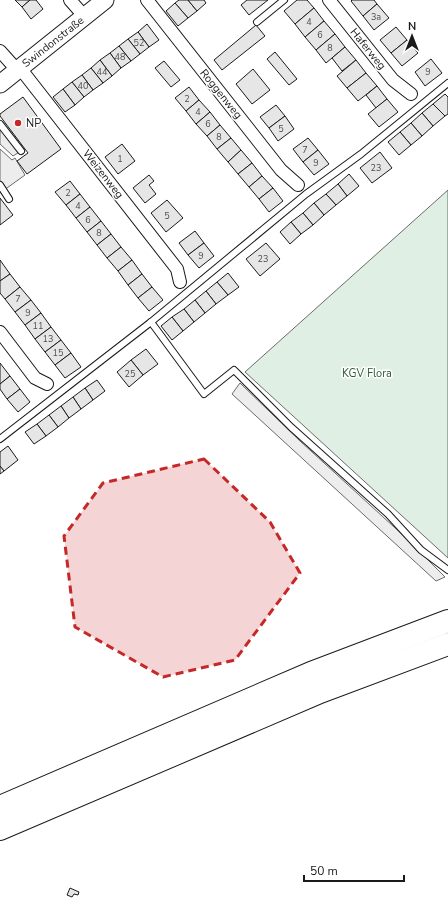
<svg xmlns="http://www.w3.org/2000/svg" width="448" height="899" viewBox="0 0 448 899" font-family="'Nunito Sans',sans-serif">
  <rect width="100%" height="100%" fill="#fff"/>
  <path fill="#e0efe3" stroke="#6a6a6a" d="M448,190V558L245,372Z"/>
  <g fill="#ededed" stroke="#6a6a6a">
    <path d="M0,124L21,151L13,156L0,144Z"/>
    <path d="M0,149L12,160L15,158L25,175L0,193Z"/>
    <path d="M240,383L300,441L405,537L445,577L436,581L232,394Z"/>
  </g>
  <g fill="#e6e6e6" stroke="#1a1a1a">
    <path d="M15,0H30L22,7Z"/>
    <path d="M30,0H36L43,9L31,19L22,7Z"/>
    <path d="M179,0H188L197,11L188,18L175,3Z"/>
    <path d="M188,0H204L206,3L197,11Z"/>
    <path d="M247,0H268L249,15L241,5Z"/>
    <path d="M297,0H307L314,8L295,24L284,11Z"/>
    <path d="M352,0H374L377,4L363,16L351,1Z"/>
    <path d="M175,3L188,18L178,26L166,11Z"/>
    <path d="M377,4L389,18L374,30L363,16Z"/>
    <path d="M314,8L324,21L305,37L295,24Z"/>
    <path d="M324,21L335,34L316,50L305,37Z"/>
    <path d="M147,24L159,40L149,47L138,32Z"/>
    <path d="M256,25L265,36L222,70L214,60Z"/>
    <path d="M396,27L407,40L391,53L380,40Z"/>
    <path d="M138,32L149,47L140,54L128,39Z"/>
    <path d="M335,34L345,47L326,63L316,50Z"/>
    <path d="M128,39L140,54L131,61L119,46Z"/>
    <path d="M407,40L418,53L402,66L391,53Z"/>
    <path d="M119,46L131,61L121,68L110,53Z"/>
    <path d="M345,47L356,60L342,71L332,58Z"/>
    <path d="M275,52L297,79L289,85L267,59Z"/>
    <path d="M110,53L121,68L112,76L100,60Z"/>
    <path d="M431,59L442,73L425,86L415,72Z"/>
    <path d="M100,60L112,76L103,83L91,68Z"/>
    <path d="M356,60L366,73L347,88L337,76Z"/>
    <path d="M164,61L180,80L171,87L155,68Z"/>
    <path d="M91,68L103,83L93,90L82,75Z"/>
    <path d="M253,69L270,90L252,104L236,84Z"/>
    <path d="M366,73L377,86L358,101L347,88Z"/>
    <path d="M82,75L93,90L84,97L72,82Z"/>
    <path d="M72,82L84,97L75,105L63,89Z"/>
    <path d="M377,86L387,99L376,108L366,95Z"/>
    <path d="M189,87L199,100L186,111L175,98Z"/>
    <path d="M63,89L75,105L65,112L53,97Z"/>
    <path d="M445,94L448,97V114L445,116L433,104Z"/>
    <path d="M23,97L61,149L27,174L17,161L28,153L0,116V114Z"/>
    <path d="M387,99L398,112L379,127L368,114Z"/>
    <path d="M199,100L210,112L196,124L186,111Z"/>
    <path d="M433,104L445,116L433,126L422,113Z"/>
    <path d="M276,105L285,116L269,128L260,117Z"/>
    <path d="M210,112L220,125L207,136L196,124Z"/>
    <path d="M422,113L433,126L422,136L411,123Z"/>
    <path d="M285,116L294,129L278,141L269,128Z"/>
    <path d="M411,123L422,136L411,145L400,132Z"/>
    <path d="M220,125L231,138L217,149L207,136Z"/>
    <path d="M400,132L411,145L399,155L388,142Z"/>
    <path d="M231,138L241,150L228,162L217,149Z"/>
    <path d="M308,138L318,150L303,162L293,149Z"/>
    <path d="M122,144L135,161L118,174L105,157Z"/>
    <path d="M241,150L252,163L238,174L228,162Z"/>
    <path d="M318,150L329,164L314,175L303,162Z"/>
    <path d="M380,152L392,168L372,183L360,168Z"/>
    <path d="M252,163L262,176L249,187L238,174Z"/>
    <path d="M349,174L359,186L347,196L338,184Z"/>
    <path d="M149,175L154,181L149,185L156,194L145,203L133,188Z"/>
    <path d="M262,176L273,188L259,199L249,187Z"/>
    <path d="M70,181L80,194L66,205L55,192Z"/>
    <path d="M338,184L347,196L336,205L326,194Z"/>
    <path d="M273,188L283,201L269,212L259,199Z"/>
    <path d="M80,194L90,207L76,218L66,205Z"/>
    <path d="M326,194L336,205L324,215L314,203Z"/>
    <path d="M0,198L13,215L0,225Z"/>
    <path d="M167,200L183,218L166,232L151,213Z"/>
    <path d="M314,203L324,215L313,225L303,213Z"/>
    <path d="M90,207L101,221L87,232L76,218Z"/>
    <path d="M303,213L313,225L301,234L291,222Z"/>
    <path d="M101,221L111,234L97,245L87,232Z"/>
    <path d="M291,222L301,234L290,244L280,232Z"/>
    <path d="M195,231L204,243L188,255L179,243Z"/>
    <path d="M111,234L121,247L107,258L97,245Z"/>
    <path d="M204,243L214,256L199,268L188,255Z"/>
    <path d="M266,243L280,259L260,276L246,259Z"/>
    <path d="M121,247L132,260L118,271L107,258Z"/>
    <path d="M0,260L10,274L0,281Z"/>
    <path d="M132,260L142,274L128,285L118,271Z"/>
    <path d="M228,273L239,287L228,295L217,282Z"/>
    <path d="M10,274L20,287L5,299L0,293V281Z"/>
    <path d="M142,274L152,287L138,298L128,285Z"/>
    <path d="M217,282L228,295L216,304L206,291Z"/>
    <path d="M20,287L31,300L15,312L5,299Z"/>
    <path d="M152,287L163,300L149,311L138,298Z"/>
    <path d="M206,291L216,304L205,313L195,300Z"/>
    <path d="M31,300L41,313L25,325L15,312Z"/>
    <path d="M195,300L205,313L194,322L184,309Z"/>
    <path d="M184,309L194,322L183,331L172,317Z"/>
    <path d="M41,313L51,327L35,339L25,325Z"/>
    <path d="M172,317L183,331L172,340L161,326Z"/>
    <path d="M51,327L61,340L45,352L35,339Z"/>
    <path d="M61,340L71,353L55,365L45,352Z"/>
    <path d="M146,349L158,364L143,375L131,360Z"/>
    <path d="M71,353L81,367L65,378L55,365Z"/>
    <path d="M131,360L143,375L129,387L117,372Z"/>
    <path d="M0,363L10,376L0,384Z"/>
    <path d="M10,376L20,389L7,399L0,389V384Z"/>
    <path d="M97,380L105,391L93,400L85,388Z"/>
    <path d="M85,388L93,400L81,409L73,397Z"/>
    <path d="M20,389L30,402L18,412L7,399Z"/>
    <path d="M73,397L81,409L69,418L61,406Z"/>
    <path d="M61,406L69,418L58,427L49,415Z"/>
    <path d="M49,415L58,427L46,436L37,424Z"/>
    <path d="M37,424L46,436L34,444L25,432Z"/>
    <path d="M8,446L18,460L4,471L0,466V452Z"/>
    <path d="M0,466L4,471L0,474Z"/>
    <path d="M70,888L79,892L78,895L74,894L72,897L67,895Z"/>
  </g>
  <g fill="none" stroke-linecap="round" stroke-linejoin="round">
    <defs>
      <g id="lane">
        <path d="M257,22L284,0"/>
        <path d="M0,124L21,151"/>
        <path d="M0,185L9,199"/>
        <path d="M151,322L204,394L234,370L291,427L388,514L421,550L448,570"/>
        <path d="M0,439L151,322L306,194L361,154L448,83"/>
      </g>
      <g id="street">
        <path d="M70,0L85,17"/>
        <path d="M147,0L281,170L298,185"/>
        <path d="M329,0L393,80L411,94"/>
        <path d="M0,51L17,70"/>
        <path d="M20,68L177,269L180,282"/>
        <path d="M0,332L35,378L47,384"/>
      </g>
      <path id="secondary" d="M0,84L105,0"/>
      <g id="highway">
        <path d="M0,807L311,673L448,621"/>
        <path d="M0,829L320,692L448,644"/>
      </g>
    </defs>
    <use href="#lane" stroke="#1a1a1a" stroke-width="8"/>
    <use href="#street" stroke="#1a1a1a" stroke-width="14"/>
    <use href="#secondary" stroke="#1a1a1a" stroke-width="19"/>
    <use href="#highway" stroke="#1a1a1a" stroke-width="24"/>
    <use href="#lane" stroke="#fff" stroke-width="6"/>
    <use href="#street" stroke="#fff" stroke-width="12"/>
    <use href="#secondary" stroke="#fff" stroke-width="17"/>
    <use href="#highway" stroke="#fff" stroke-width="22"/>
  </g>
  <path fill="#c62828" fill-opacity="0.2" stroke="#c62828" stroke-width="3" stroke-dasharray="8 5" stroke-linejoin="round" d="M204,459L270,522L300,573L235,660L163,677L75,627L64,536L103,483Z"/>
  <circle fill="#c62828" stroke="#fff" stroke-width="1.5" cx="18" cy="123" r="4"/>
  <g text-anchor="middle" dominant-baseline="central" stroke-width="3" stroke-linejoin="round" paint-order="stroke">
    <g font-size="9" fill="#4d4d4d">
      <text x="376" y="17">3a</text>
      <text x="309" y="22">4</text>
      <text x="320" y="35">6</text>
      <text x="139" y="43">52</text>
      <text x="330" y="48">8</text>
      <text x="120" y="57">48</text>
      <text x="102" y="72">44</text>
      <text x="428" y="72">9</text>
      <text x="83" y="86">40</text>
      <text x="187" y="99">2</text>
      <text x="198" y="112">4</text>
      <text x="208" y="124">6</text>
      <text x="281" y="129">5</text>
      <text x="219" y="137">8</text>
      <text x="305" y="150">7</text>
      <text x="120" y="159">1</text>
      <text x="316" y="163">9</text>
      <text x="376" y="168">23</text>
      <text x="68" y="193">2</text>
      <text x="78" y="206">4</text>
      <text x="167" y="216">5</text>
      <text x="88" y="220">6</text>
      <text x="99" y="233">8</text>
      <text x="201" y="256">9</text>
      <text x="263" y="259">23</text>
      <text x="18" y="299">7</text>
      <text x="28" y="313">9</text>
      <text x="38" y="326">11</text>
      <text x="48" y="339">13</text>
      <text x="58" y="353">15</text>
      <text x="130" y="374">25</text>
    </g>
    <g font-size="11" fill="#1a1a1a" stroke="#fff">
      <text transform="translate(53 42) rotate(-38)">Swindonstraße</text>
      <text transform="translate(368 49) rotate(51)">Haferweg</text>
      <text transform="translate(221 94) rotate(51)">Roggenweg</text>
      <text transform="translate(103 174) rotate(52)">Weizenweg</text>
    </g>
    <g font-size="11" fill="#1a1a1a" stroke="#fff" text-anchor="start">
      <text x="26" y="123">NP</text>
    </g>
    <g font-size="11" fill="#2b5a34" stroke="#fff">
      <text x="367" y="373">KGV Flora</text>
    </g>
  </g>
  <g transform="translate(412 36)" stroke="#ffffff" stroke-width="3" paint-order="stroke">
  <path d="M0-3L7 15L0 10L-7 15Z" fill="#1a1a1a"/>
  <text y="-6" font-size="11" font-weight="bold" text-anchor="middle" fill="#1a1a1a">N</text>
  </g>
  <path d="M304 875v6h100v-6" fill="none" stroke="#1a1a1a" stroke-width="2"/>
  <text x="310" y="875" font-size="12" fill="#1a1a1a" stroke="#ffffff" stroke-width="3" paint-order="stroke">50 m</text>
</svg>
